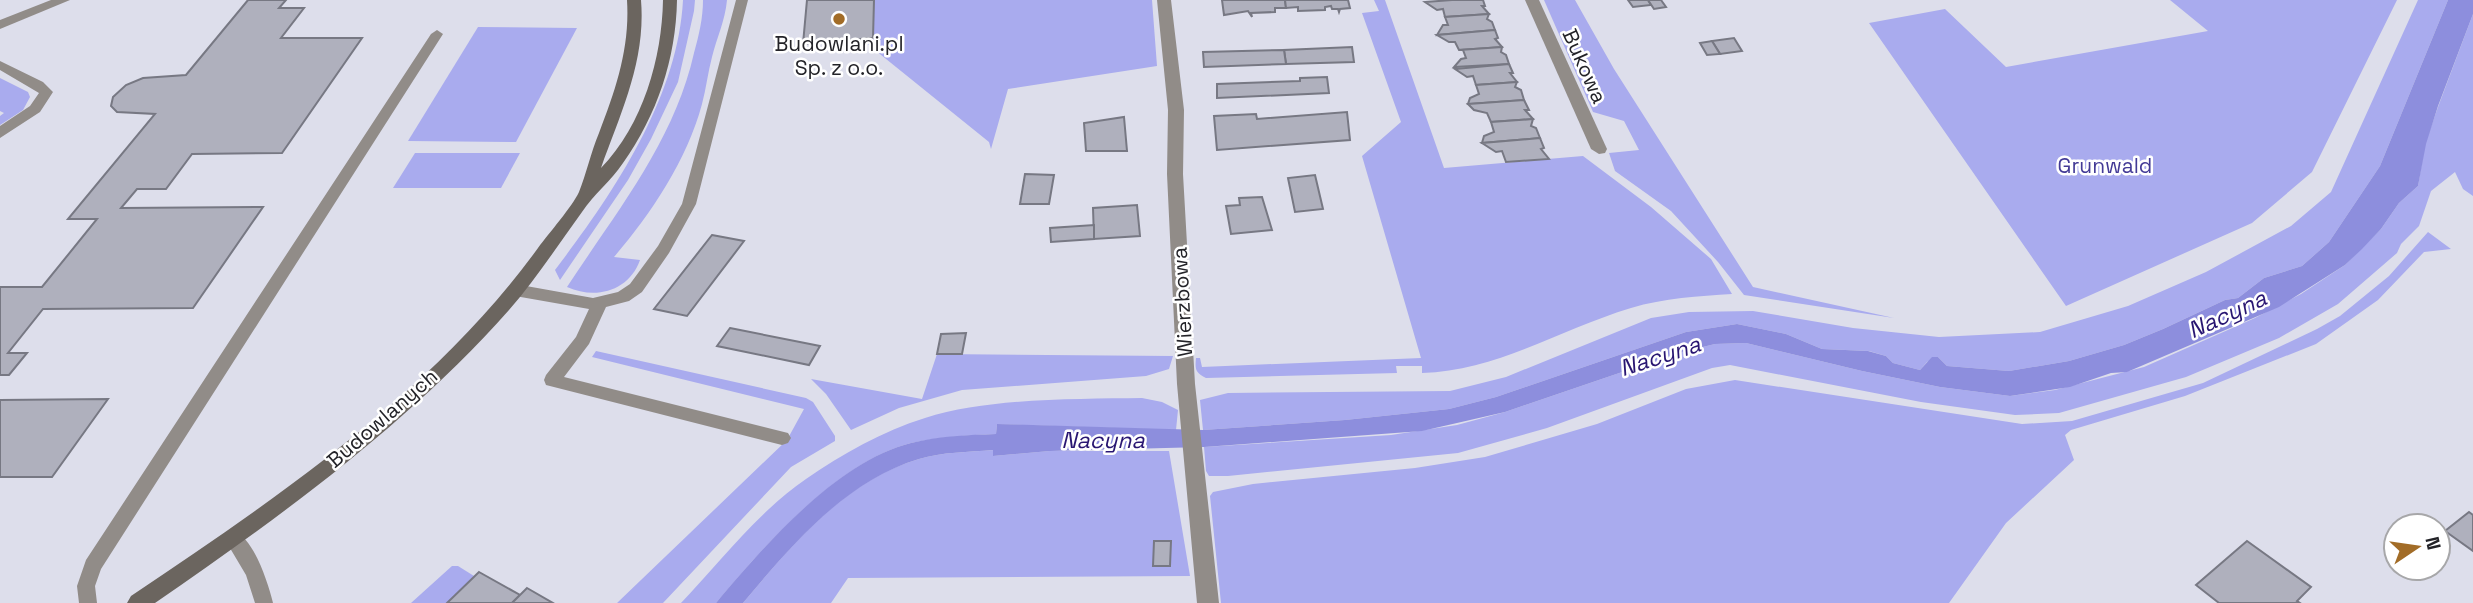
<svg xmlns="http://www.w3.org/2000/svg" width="2473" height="603" viewBox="0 0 2473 603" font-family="'Space Grotesk',sans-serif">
  <rect width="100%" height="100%" fill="#dddeeb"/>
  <g fill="#a9abee">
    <path d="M683,0H695L694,11L678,82L651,139L628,180L560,280L555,270C613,194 678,98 683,0Z"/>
    <path d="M703,0H727C725,21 717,37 712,57C708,72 706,89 702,104C687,160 651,214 614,257L640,260C629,291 596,300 567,287C616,212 674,142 694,53C699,35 703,18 703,0Z"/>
    <path d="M874,0H1152L1157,66L1008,89L991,149L989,142L865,42Z"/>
    <path d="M1374,0H1385L1444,168L1583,156L1651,207L1711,259L1732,294C1699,296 1664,298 1631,308C1561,329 1497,371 1422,373V366H1396L1397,373L1206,378C1195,373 1195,369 1196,358H1200L1202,367L1421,358L1362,156L1401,122L1362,13L1379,11Z"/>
    <path d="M1544,0H1575L1614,69L1753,287L1894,318L1744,295L1718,262L1671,211L1615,171L1609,153L1639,150L1624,121L1593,112Z"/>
    <path d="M2170,0H2397L2312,172L2252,223L2066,306L1869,23L1945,9L2006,67L2208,31Z"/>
    <path d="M2418,0H2448L2380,166L2329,242L2302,266L2264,278L2238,298L2225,300L2163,329L2124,345L2069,361L2009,371L1947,366L1938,357L1927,362L1920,370L1893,363L1886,356L1869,351L1822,349L1786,334L1737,324L1686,332L1496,397L1449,409L1345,420L1203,430L1200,400L1228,393L1450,391L1506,377L1651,318L1689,312L1753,311L1853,328L1939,337L2040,332L2128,306L2206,272L2291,226L2331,192Z"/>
    <path d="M2473,14V196L2463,189L2455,172L2431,191L2419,226L2401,244L2397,253L2338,304L2279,338L2186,377L2059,413L2015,415L1921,402L1730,365L1712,368L1547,428L1458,453L1228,476H1209L1206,471L1204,447L1391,435L1457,425L1505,412L1678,353L1715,344L1746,343L1862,371L1940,387L2010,396L2055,390L2144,367L2255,318L2301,294L2345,265L2381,229L2399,203L2418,186L2425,144L2438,107Z"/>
    <path d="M478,27L577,28L516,142L408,141Z"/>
    <path d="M0,78L28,92L30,97L23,110L0,125V116L4,113L0,111Z"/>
    <path d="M415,153H520L501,188H393Z"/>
    <path d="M2428,232L2451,249L2424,252L2378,300L2316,344L2185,396L2071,430L2065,435L2074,460L2006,523L1949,603H1221L1210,496L1213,492L1253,484L1415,468L1485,457L1597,424L1686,389L1735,380L2022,424L2072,421L2203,383L2317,329L2340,316L2389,276Z"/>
    <path d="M596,351L806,398L813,402L835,436V441L791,467L663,603H617L787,440L804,409L592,357Z"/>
    <path d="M937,354L1173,356L1169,369L1146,376L962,390L899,408L851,430L826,394L811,379L922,399Z"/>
    <path d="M1142,398L1162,402L1178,410L1176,430L997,424L996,434C968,435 939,437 911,443C838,461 763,547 716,603H681C719,563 760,510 806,479C842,454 883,431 925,418C988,398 1075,399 1142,398Z"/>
    <path d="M994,450L993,456L1050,451H1169L1190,576L848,578L831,603H743C791,546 845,480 919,459C942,452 970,452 994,450Z"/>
    <path d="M452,566H458L474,576L449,603H411Z"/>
  </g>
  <path fill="#8d8edd" d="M2448,0H2473V14L2438,106L2426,144L2418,186L2399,203L2381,229L2362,249L2345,265L2279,307L2127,372L2111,373L2070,387L2010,396L1940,387L1862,371L1746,343L1715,344L1678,353L1505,412L1422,431L1204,447L1050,451L993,456V450C969,452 942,452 919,459C845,481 791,546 743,603H716C763,547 837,461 911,443C939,436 968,435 996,434L997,424L1203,430L1345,420L1449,409L1496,397L1686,332L1737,324L1786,334L1822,349L1868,351L1886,356L1893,363L1920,370L1932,357H1938L1947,366L2009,371L2069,361L2124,345L2163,329L2225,300L2238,298L2264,278L2302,266L2329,242L2380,166Z"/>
  <g fill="#afb0bd" stroke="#777883" stroke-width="2">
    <path d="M248,0H286L279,8H304L281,38H362L282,153L192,154L166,189H137L121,208L263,207L193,308L43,309L8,353H27L9,375H0V287H42L97,219H68L155,114L117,112L111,106L113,97L126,85L143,78L186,75Z"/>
    <path d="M807,0H874L873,38L803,44Z"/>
    <path d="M1222,0H1285L1286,8H1275V12L1251,13L1252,17L1248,11L1224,15Z"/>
    <path d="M1285,0H1348L1350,8L1340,9L1339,12L1338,9H1332L1331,6L1325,7V10L1298,11V7L1286,8Z"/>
    <path d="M1452,0H1483L1485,6H1482L1489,14L1445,17L1443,9L1437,10L1425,2Z"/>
    <path d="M1628,0H1648L1651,5L1633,7Z"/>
    <path d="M1648,0H1661L1666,7L1654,9Z"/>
    <path d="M1489,14L1487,19L1492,22L1495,30L1437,35L1443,25H1448L1445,17Z"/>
    <path d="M1495,30L1498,38L1495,39L1502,47L1459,50L1455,42H1449L1437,35Z"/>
    <path d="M1734,38L1742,51L1720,54L1712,41Z"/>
    <path d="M1712,41L1720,54L1707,55L1700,43Z"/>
    <path d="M1352,47L1354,62L1286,64L1284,50Z"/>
    <path d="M1502,47L1501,52L1506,55L1509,64L1454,67L1461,59L1466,58L1463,50H1459Z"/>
    <path d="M1284,50L1286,64L1204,67L1203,52Z"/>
    <path d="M1509,64L1513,73H1510L1517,82L1476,85L1473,76L1467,77L1455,69Z"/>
    <path d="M1327,77L1329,93L1217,98V84L1300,81V78Z"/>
    <path d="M1517,82L1515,87L1521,90L1524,100L1468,104L1470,98L1479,94L1476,85Z"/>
    <path d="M1524,100L1529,110H1525L1533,119L1491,122L1487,113L1474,110L1468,104Z"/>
    <path d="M1347,112L1350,140L1217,150L1214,116L1256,114L1257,119Z"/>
    <path d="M1124,117L1127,151H1086L1084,123Z"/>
    <path d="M1533,119L1531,126L1536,128L1540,138L1482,143L1484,136L1494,132L1491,122Z"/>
    <path d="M1540,138L1544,148L1541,149L1549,159L1506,162L1502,151L1496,152L1482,143Z"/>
    <path d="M1025,174L1054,175L1049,204H1020Z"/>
    <path d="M1315,175L1323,209L1295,212L1288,178Z"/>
    <path d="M1262,197L1272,230L1231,234L1226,206L1240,205L1239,198Z"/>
    <path d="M1137,205L1140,236L1094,239L1093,208Z"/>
    <path d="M1094,225V239L1051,242L1050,228Z"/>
    <path d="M712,235L744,241L687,316L654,309Z"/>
    <path d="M730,328L820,346L809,365L717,346Z"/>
    <path d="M966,333L962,354H937L941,334Z"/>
    <path d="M108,399L52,477H0V400Z"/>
    <path d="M2469,512L2473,515V551L2445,531Z"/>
    <path d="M1154,541H1171L1170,566H1153Z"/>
    <path d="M2247,541L2311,587L2297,601L2300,603H2219L2196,585Z"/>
    <path d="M479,572L520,595L512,603H447Z"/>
    <path d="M527,588L553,603H512Z"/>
  </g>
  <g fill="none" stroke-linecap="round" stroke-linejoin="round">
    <g fill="#918c88" fill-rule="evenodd">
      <path d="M736,0H748L696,204L669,253L642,292L629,301L606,307L589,344L564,377L788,433L791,438L788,443L782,445L546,385L544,380L546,375L576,337L589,309L515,296L507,290L515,284L593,298L618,292L630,284L658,246L682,204Z"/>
      <path d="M437,30L443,34L101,569L95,586L97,603H79L77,586L86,560L431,34Z"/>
      <path d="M0,61L43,82L53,92L40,112L0,138V126L30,106L39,93L0,70Z"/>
      <path d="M233,530C254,538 268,583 273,603H255L246,575L224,538L227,533Z"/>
    </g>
    <g fill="#918c88" fill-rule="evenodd">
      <path d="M51,0H70L0,29V20Z"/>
      <path d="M1157,0H1171L1184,110L1183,174L1195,384L1219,603H1197L1177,384L1167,174L1168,110Z"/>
      <path d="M1525,0H1539L1607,149L1605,153L1599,154L1591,149Z"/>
    </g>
    <path fill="#6b655f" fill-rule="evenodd" d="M627,0H641C646,61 621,112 601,168C643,125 662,58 663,0H677C676,59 657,115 623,163C611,181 594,194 582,212C558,245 536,279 509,310C407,425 281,516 155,603H127L131,596C278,497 433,393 538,248C549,233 572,207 579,192C586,175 591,152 599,133C616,89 630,48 627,0Z"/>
  </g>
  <circle fill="#a26c27" stroke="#fff" stroke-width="2.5" cx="839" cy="19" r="7"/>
  <g text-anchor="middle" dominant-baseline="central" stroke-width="5" stroke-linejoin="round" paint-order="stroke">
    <g font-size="21" fill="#232328" stroke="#fff">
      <text x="839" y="43">Budowlani.pl<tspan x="839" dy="24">Sp. z o.o.</tspan></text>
    </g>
    <g font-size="21" fill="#232328" stroke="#fff">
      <text transform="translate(1585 66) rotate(66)">Bukowa</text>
      <text transform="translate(1182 302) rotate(-93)">Wierzbowa</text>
      <text transform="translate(382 418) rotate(-41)">Budowlanych</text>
    </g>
    <g font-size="21" fill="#433a96" stroke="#fff">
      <text x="2105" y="165">Grunwald</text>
    </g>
    <g font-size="23" font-style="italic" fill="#291672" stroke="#fff">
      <text transform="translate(2227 314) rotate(-25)">Nacyna</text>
      <text transform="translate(1660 356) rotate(-18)">Nacyna</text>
      <text x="1103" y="440">Nacyna</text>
    </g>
  </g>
  <g transform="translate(2417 547) rotate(77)"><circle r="33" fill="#ffffff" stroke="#a7a7a9" stroke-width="2"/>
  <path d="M0-5L12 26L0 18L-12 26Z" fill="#a26c27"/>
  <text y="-10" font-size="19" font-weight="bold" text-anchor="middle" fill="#232328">N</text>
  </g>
</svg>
